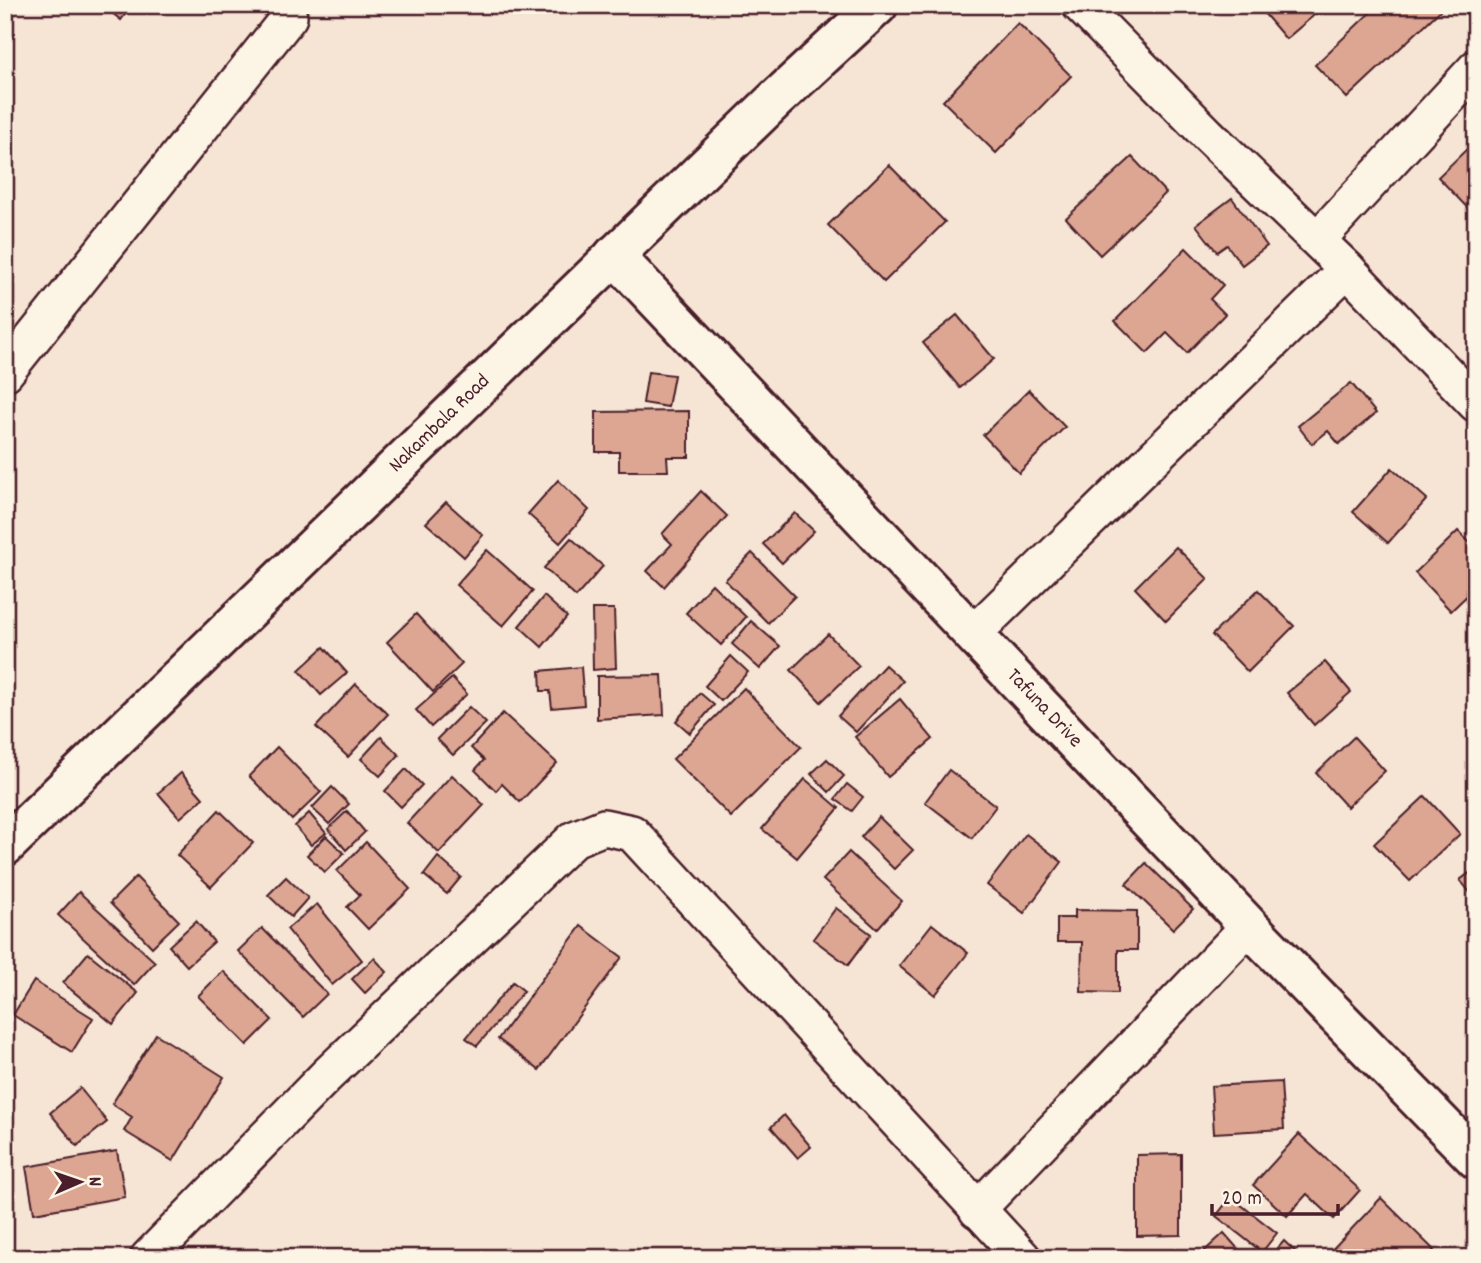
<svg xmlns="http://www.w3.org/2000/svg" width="1481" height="1263" viewBox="0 0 1481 1263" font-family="Dekko,sans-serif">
  <rect width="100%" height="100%" fill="#f6e5d4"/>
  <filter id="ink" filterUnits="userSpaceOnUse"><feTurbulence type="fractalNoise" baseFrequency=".0143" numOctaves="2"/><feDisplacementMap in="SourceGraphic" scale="14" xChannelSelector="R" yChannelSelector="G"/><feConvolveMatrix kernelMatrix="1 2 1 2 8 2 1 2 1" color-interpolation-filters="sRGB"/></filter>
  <g filter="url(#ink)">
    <g fill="#dca692" stroke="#4a1f2b" stroke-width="2">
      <path d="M102,5H132L121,20Z"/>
      <path d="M1257,5H1326L1286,39Z"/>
      <path d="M1378,5H1446L1347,98L1315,65Z"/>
      <path d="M1018,23L1071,76L996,153L943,101Z"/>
      <path d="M1476,140V217L1438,177Z"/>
      <path d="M1132,157L1166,193L1100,255L1066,218Z"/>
      <path d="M889,165L945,222L884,282L828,225Z"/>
      <path d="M1232,198L1267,246L1242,265L1227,245L1217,252L1196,225Z"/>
      <path d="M1186,248L1223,285L1210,299L1225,314L1187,353L1167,333L1147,353L1115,321Z"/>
      <path d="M957,315L994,359L960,388L923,343Z"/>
      <path d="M648,372L674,375L668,407L643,403Z"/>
      <path d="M1351,383L1376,413L1339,444L1328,431L1312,444L1298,426Z"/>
      <path d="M1029,390L1065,427L1019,473L983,435Z"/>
      <path d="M689,411V457H667L668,471H619V452H596V412Z"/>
      <path d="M1392,468L1427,499L1388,543L1353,512Z"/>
      <path d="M558,480L589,510L560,543L528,514Z"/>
      <path d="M701,491L727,516L664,587L647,571L672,544L662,534Z"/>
      <path d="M446,502L483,535L464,557L426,523Z"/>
      <path d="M795,513L814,531L782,563L763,544Z"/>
      <path d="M1458,531L1476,549V587L1451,611L1415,573Z"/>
      <path d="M571,538L603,566L576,597L544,568Z"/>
      <path d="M1176,547L1208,579L1166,621L1135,588Z"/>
      <path d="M487,550L533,591L503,626L456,585Z"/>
      <path d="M752,553L795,596L768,623L725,580Z"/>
      <path d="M712,584L746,617L721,645L686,613Z"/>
      <path d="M1258,590L1294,626L1248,672L1212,635Z"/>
      <path d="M544,596L567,617L542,647L519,626Z"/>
      <path d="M592,609H614L616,668L593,670Z"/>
      <path d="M416,614L462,664L433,692L387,642Z"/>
      <path d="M751,621L780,646L760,669L732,644Z"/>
      <path d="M828,634L859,666L821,702L791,670Z"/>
      <path d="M324,647L347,673L321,695L299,670Z"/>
      <path d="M731,656L748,672L721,701L705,686Z"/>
      <path d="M1325,662L1351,692L1314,725L1287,693Z"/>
      <path d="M885,665L903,681L856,732L838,716Z"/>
      <path d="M581,667L584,705L552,708L550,691H541L540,671Z"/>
      <path d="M662,675L664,715L597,719V676Z"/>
      <path d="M452,678L467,694L431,727L416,710Z"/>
      <path d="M356,684L388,714L348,757L316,727Z"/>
      <path d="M744,688L801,747L731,817L673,759Z"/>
      <path d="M700,693L714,705L690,733L676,721Z"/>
      <path d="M900,699L933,739L888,777L855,737Z"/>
      <path d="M469,707L486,723L453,755L437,739Z"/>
      <path d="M503,713L557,763L520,802L502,784L496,791L475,770L484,760L471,748Z"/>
      <path d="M381,737L399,755L380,776L361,759Z"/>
      <path d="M1354,737L1385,771L1347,807L1316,773Z"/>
      <path d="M277,747L321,792L292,820L249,776Z"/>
      <path d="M827,759L844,776L829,792L811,774Z"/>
      <path d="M406,769L422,785L401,807L385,791Z"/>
      <path d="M949,770L996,806L972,838L925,802Z"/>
      <path d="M181,773L203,798L180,818L158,793Z"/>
      <path d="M452,775L484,805L439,853L407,823Z"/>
      <path d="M805,779L839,808L797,858L762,829Z"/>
      <path d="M847,784L863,797L852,811L835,799Z"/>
      <path d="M332,787L349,804L329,824L312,808Z"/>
      <path d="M1425,796L1460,834L1410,881L1374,844Z"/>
      <path d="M219,810L253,843L211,887L177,855Z"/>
      <path d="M347,811L365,832L346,850L328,829Z"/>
      <path d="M309,813L326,833L311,845L295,826Z"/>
      <path d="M879,817L913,850L894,869L861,837Z"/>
      <path d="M1026,834L1062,862L1024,913L987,885Z"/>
      <path d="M326,836L344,853L325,872L307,855Z"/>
      <path d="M366,842L410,889L368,929L347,907L360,895L337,871Z"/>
      <path d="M849,852L902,901L877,929L823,880Z"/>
      <path d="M438,857L461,877L447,894L424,875Z"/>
      <path d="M1146,863L1193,909L1173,929L1126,884Z"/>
      <path d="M1476,868V900L1460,880Z"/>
      <path d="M136,877L179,921L152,947L110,903Z"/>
      <path d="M286,877L308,898L291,917L268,895Z"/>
      <path d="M79,892L155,962L134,985L58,915Z"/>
      <path d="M317,904L362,960L332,985L287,929Z"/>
      <path d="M836,908L871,934L848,965L813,939Z"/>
      <path d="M1075,910L1137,911V950H1118V993L1081,992L1082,942H1057V918H1075Z"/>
      <path d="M196,921L214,942L187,966L169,946Z"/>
      <path d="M932,924L968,953L935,995L899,966Z"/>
      <path d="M581,926L622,957L539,1070L498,1039Z"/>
      <path d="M262,928L327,994L303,1017L238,951Z"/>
      <path d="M88,953L138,993L113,1024L63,983Z"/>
      <path d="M374,958L387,972L365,993L352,979Z"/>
      <path d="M223,971L272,1020L247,1045L198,996Z"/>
      <path d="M34,981L93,1018L72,1052L13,1015Z"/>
      <path d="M513,982L524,991L477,1046L466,1038Z"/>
      <path d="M156,1034L224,1077L173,1161L124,1131L132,1117L112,1104Z"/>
      <path d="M5,1067L13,1136L5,1137Z"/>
      <path d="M1281,1082L1284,1129L1214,1133L1211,1086Z"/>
      <path d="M80,1088L107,1122L77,1146L50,1113Z"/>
      <path d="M784,1115L811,1147L798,1158L771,1127Z"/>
      <path d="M1299,1134L1360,1190L1334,1219L1307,1194L1287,1216L1253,1185Z"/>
      <path d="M117,1151L125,1197L34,1213L26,1167Z"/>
      <path d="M1181,1154V1235L1137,1236V1155Z"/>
      <path d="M1231,1197L1277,1233L1262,1252L1216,1216Z"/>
      <path d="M1381,1198L1434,1250L1427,1258H1324Z"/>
      <path d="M1224,1233L1246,1258H1197Z"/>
      <path d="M1284,1241L1302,1258L1270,1257Z"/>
    </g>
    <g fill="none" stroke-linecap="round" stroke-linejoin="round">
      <defs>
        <g id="street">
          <path d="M1080,5L1208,135L1347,269L1476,404"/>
          <path d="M1318,239L1476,68"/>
          <path d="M5,373L289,17"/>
          <path d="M974,633L1347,269"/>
          <path d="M977,1210L1249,926"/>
          <path d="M148,1258L326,1076L574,839L604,827L632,833L1023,1258"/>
        </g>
        <g id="secondary">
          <path id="s1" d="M614,255L1249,926L1476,1159"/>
          <path id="s2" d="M5,846L776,99L878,5"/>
        </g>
      </defs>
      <use href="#street" stroke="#4a1f2b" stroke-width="40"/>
      <use href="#secondary" stroke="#4a1f2b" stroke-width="44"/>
      <use href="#street" stroke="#fcf5e5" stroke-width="35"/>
      <use href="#secondary" stroke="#fcf5e5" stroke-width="38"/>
    </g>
  </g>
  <g text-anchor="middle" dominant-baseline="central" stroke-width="7" stroke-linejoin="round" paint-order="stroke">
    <g font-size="21" fill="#4a1f2b" stroke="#fcf5e5">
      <text stroke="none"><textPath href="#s2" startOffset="606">Nakambala Road</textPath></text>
      <text stroke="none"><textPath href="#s1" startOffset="625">Tafuna Drive</textPath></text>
    </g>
  </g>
  <rect width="1481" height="1263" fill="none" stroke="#fcf5e5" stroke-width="28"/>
  <rect x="14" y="14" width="1453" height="1235" fill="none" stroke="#4a1f2b" stroke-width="2.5" filter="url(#ink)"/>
  <g transform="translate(80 1182) rotate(88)" stroke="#fcf5e5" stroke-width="5" paint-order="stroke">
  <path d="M0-5L12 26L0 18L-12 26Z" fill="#4a1f2b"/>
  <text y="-10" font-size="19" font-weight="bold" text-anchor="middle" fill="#4a1f2b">N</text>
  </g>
  <path d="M1212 1204v10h126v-10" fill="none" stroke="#4a1f2b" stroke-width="3.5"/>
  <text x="1222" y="1204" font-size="21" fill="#4a1f2b" stroke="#fcf5e5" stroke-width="5" paint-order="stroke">20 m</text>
</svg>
